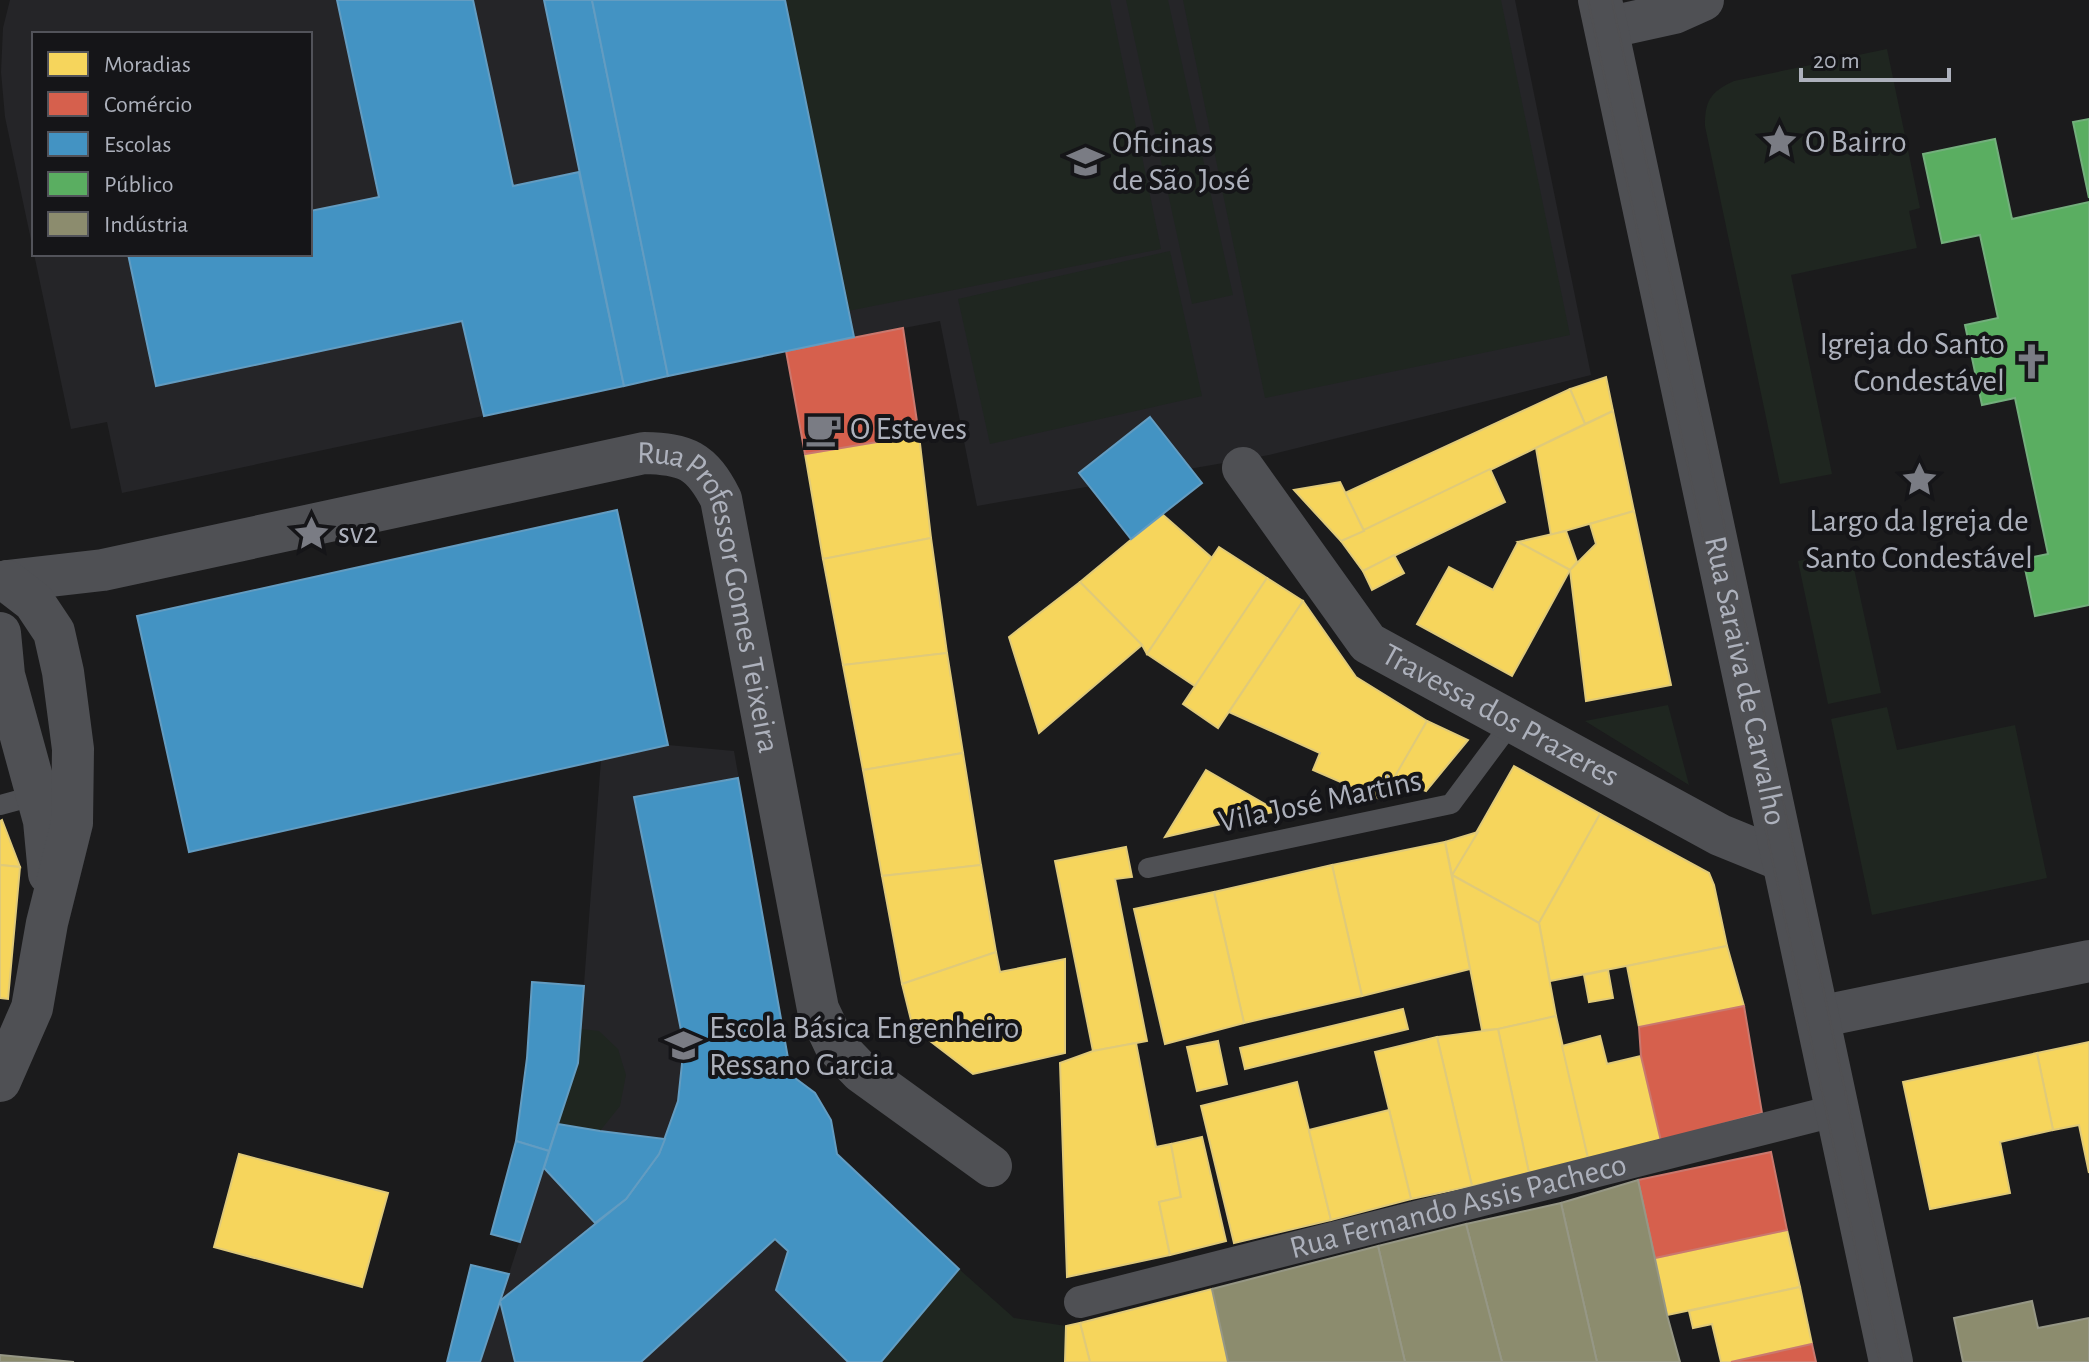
<svg xmlns="http://www.w3.org/2000/svg" width="2089" height="1362" viewBox="0 0 2089 1362" font-family="'Alegreya Sans',sans-serif">
  <rect width="100%" height="100%" fill="#1b1b1c"/>
  <g fill="#252528">
    <path d="M10,0H544L624,386L122,493L107,422L71,429L34,254H310V34H34V254L5,117L1,72L3,28Z"/>
    <path d="M592,0H1515L1591,375L1269,455L977,506L940,321L786,351L668,376Z"/>
    <path d="M668,745L734,751L791,1075L835,1144L837,1154L959,1269L881,1362H480L578,1063L601,760Z"/>
  </g>
  <g fill="#1f2620">
    <path d="M786,0H1110L1161,249L848,311Z"/>
    <path d="M1126,0H1168L1233,295L1192,304Z"/>
    <path d="M1183,0H1501L1570,335L1265,398Z"/>
    <path d="M1887,49L1920,208L1909,211L1917,248L1791,275L1832,474L1780,484L1705,126C1705,101 1710,92 1734,81Z"/>
    <path d="M1170,251L1202,396L990,444L958,299Z"/>
    <path d="M1850,550L1881,693L1828,704L1798,561Z"/>
    <path d="M1668,705L1689,785L1585,721Z"/>
    <path d="M1887,707L1897,750L2015,725L2047,878L1872,915L1831,719Z"/>
    <path d="M581,1029L599,1031L618,1049L626,1075L620,1106L600,1131L558,1124L578,1063Z"/>
    <path d="M959,1269L1014,1318L1066,1326L1065,1362H881Z"/>
  </g>
  <g fill="#f6d55c" stroke="#e0ca79" stroke-width="2">
    <path d="M1606,377L1613,411L1585,424L1570,389Z"/>
    <path d="M1570,389L1585,424L1364,531L1345,493Z"/>
    <path d="M1613,411L1634,511L1551,535L1536,448Z"/>
    <path d="M919,435L931,538L823,559L805,454Z"/>
    <path d="M1490,469L1505,502L1363,571L1341,541Z"/>
    <path d="M1340,482L1364,531L1341,541L1294,490Z"/>
    <path d="M1634,511L1671,685L1586,701L1570,570L1596,544L1590,524Z"/>
    <path d="M1162,514L1212,558L1147,654L1142,645L1080,582Z"/>
    <path d="M1566,531L1577,562L1570,570L1518,542Z"/>
    <path d="M931,538L947,653L843,665L823,559Z"/>
    <path d="M1518,542L1570,570L1512,676L1417,624L1449,567L1493,590Z"/>
    <path d="M1219,547L1267,578L1195,686L1147,654Z"/>
    <path d="M1394,555L1404,573L1372,590L1363,571Z"/>
    <path d="M1267,578L1303,601L1218,728L1183,704Z"/>
    <path d="M1080,582L1142,645L1039,733L1009,637Z"/>
    <path d="M1303,601L1356,677L1427,721L1382,800L1313,770L1320,753L1229,712Z"/>
    <path d="M947,653L963,753L863,770L843,665Z"/>
    <path d="M1427,721L1468,740L1426,791L1394,778Z"/>
    <path d="M963,753L981,865L882,876L863,770Z"/>
    <path d="M1514,766L1600,814L1539,923L1452,875Z"/>
    <path d="M1206,770L1277,811L1165,837Z"/>
    <path d="M1600,814L1709,873L1714,885L1727,946L1550,981L1539,923Z"/>
    <path d="M2,820L20,867L0,865V821Z"/>
    <path d="M1478,832L1452,875L1445,842Z"/>
    <path d="M1445,842L1470,969L1362,996L1332,865Z"/>
    <path d="M1126,847L1132,877L1115,879L1147,1041L1093,1051L1055,861Z"/>
    <path d="M0,865L20,867L8,999L0,998Z"/>
    <path d="M981,865L996,952L902,984L882,876Z"/>
    <path d="M1332,865L1362,996L1244,1023L1214,892Z"/>
    <path d="M1452,875L1539,923L1556,1016L1498,1029L1482,1030Z"/>
    <path d="M1214,892L1244,1023L1165,1044L1134,909Z"/>
    <path d="M1727,946L1744,1006L1639,1027L1627,966Z"/>
    <path d="M996,952L1000,972L1065,959V1053L973,1074L913,1028L902,984Z"/>
    <path d="M1608,970L1613,998L1589,1002L1584,975Z"/>
    <path d="M1403,1009L1408,1029L1245,1069L1240,1048Z"/>
    <path d="M1556,1016L1588,1158L1529,1173L1498,1029Z"/>
    <path d="M1498,1029L1529,1173L1472,1186L1437,1037Z"/>
    <path d="M1600,1036L1607,1064L1641,1056L1661,1141L1588,1158L1562,1046Z"/>
    <path d="M1437,1037L1472,1186L1411,1199L1375,1052Z"/>
    <path d="M1218,1041L1227,1084L1197,1091L1187,1047Z"/>
    <path d="M2089,1042V1173L2079,1125L2053,1130L2037,1053Z"/>
    <path d="M1136,1043L1156,1147L1171,1144L1181,1197L1159,1202L1170,1255L1067,1277L1060,1063L1093,1051Z"/>
    <path d="M2037,1053L2053,1130L2000,1142L2010,1193L1930,1209L1903,1082Z"/>
    <path d="M1297,1082L1331,1220L1234,1243L1201,1106Z"/>
    <path d="M1389,1110L1411,1199L1331,1220L1309,1130Z"/>
    <path d="M1202,1137L1226,1241L1170,1255L1159,1202L1181,1197L1171,1144Z"/>
    <path d="M239,1154L388,1193L362,1287L214,1247Z"/>
    <path d="M1787,1230L1800,1287L1667,1315L1655,1258Z"/>
    <path d="M1800,1287L1812,1344L1731,1362H1721L1712,1324L1693,1328L1689,1311Z"/>
    <path d="M1212,1289L1228,1362H1090L1080,1323Z"/>
    <path d="M1080,1323L1090,1362H1065L1066,1326Z"/>
  </g>
  <g fill="#d6604d" stroke="#ca786e" stroke-width="2">
    <path d="M903,328L919,435L805,454L786,351Z"/>
    <path d="M1744,1006L1762,1113L1661,1141L1641,1056L1639,1027Z"/>
    <path d="M1771,1152L1787,1230L1655,1258L1638,1180Z"/>
    <path d="M1812,1344L1816,1362H1731Z"/>
  </g>
  <g fill="#4393c3" stroke="#639cc1" stroke-width="2">
    <path d="M337,0H473L513,186L579,172L624,386L484,416L462,321L156,386L128,254H310V211L379,197Z"/>
    <path d="M544,0H592L668,376L624,386Z"/>
    <path d="M592,0H785L854,337L668,376Z"/>
    <path d="M1150,417L1202,483L1131,539L1079,473Z"/>
    <path d="M617,510L668,745L189,852L137,616Z"/>
    <path d="M738,778L791,1075L815,1093L831,1120L837,1154L959,1269L881,1362H848L776,1290L788,1251L775,1239L641,1362H515L500,1301L626,1199L659,1154L678,1101L684,1045L634,797Z"/>
    <path d="M532,982L584,986L578,1063L549,1151L516,1141L527,1058Z"/>
    <path d="M558,1124L600,1131L665,1139L659,1154L626,1199L595,1223L544,1168Z"/>
    <path d="M516,1141L549,1151L520,1242L491,1234Z"/>
    <path d="M471,1265L509,1274L480,1362H447Z"/>
  </g>
  <g fill="#5aae61" stroke="#73af7c" stroke-width="2">
    <path d="M2089,119V198L2073,122Z"/>
    <path d="M1995,139L2012,219L2089,202V605L2035,616L2023,559L2048,554L2015,398L1982,405L1965,325L1998,318L1980,235L1942,243L1923,154Z"/>
  </g>
  <g fill="#8c8c6e" stroke="#969785" stroke-width="2">
    <path d="M1638,1180L1667,1315L1680,1362H1597L1561,1203Z"/>
    <path d="M1561,1203L1597,1362H1502L1466,1224Z"/>
    <path d="M1466,1224L1502,1362H1405L1378,1246Z"/>
    <path d="M1378,1246L1405,1362H1228L1212,1289Z"/>
    <path d="M2032,1301L2038,1328L2089,1318V1362H1963L1954,1318Z"/>
    <path d="M0,1355L74,1362H0Z"/>
  </g>
  <g fill="none" stroke-linecap="round" stroke-linejoin="round">
    <g stroke="#4f5054" stroke-width="20">
      <path d="M0,805L37,795"/>
      <path d="M1148,868L1451,804L1512,722"/>
    </g>
    <path stroke="#4f5054" stroke-width="32" id="s1" d="M1080,1302L1838,1110"/>
    <g stroke="#4f5054" stroke-width="42">
      <path d="M1606,28L1674,13L1703,0"/>
      <path id="s2" d="M1243,468L1368,643L1720,835L1784,861"/>
      <path id="s3" d="M7,581L103,570L644,453C686,454 701,460 721,499L818,1009L835,1045L861,1072L991,1166"/>
      <path d="M0,633L4,675L44,821L49,874"/>
      <path d="M1818,1017L2089,961"/>
      <path d="M0,1081L32,1008L47,923L72,823L73,749L63,672L54,632L34,602L7,581"/>
    </g>
    <path stroke="#4f5054" stroke-width="44" id="s4" d="M1600,0L1891,1362"/>
    <g stroke="#505053" stroke-width="2">
      <path d="M1588,0L1880,1362"/>
      <path d="M1612,0L1903,1362"/>
    </g>
  </g>
  <defs>
    <symbol id="sight-bare" viewBox="-9 -9 18 18"><path d="M0-6L1.8-2.2L6-1.7L2.9 1.2L3.7 5.4L0 3.3L-3.7 5.4L-2.9 1.2L-6-1.7L-1.8-2.2Z" fill="#7a7c84" stroke="#151518" stroke-width="2.5" paint-order="stroke"/></symbol>
    <symbol id="school-bare" viewBox="-9 -9 18 18"><path d="M0-5L7-2L0 1L-7-2ZM-4 1L0 2.5L4 1V4Q0 6-4 4Z" fill="#7a7c84" stroke="#151518" stroke-width="2.5" paint-order="stroke"/></symbol>
    <symbol id="church-bare" viewBox="-9 -9 18 18"><path d="M-1.2-6h2.4v3.5h3.3v2.4h-3.3V6h-2.4V-.1h-3.3v-2.4h3.3Z" fill="#7a7c84" stroke="#151518" stroke-width="2.5" paint-order="stroke"/></symbol>
    <symbol id="cafe-bare" viewBox="-9 -9 18 18"><path d="M-5.5-4.5H6V0H3Q3 3.5 0 3.5H-2.5Q-5.5 3.5-5.5 0ZM3-3.2v2h1.7v-2ZM-6 4.5H4V6H-6Z" fill="#7a7c84" stroke="#151518" stroke-width="2.5" paint-order="stroke"/></symbol>
  </defs>
  <g fill-rule="evenodd">
    <use href="#sight-bare" x="1754" y="116" width="51" height="51"/>
    <use href="#school-bare" x="1060" y="136" width="51" height="51"/>
    <use href="#church-bare" x="2006" y="336" width="51" height="51"/>
    <use href="#cafe-bare" x="798" y="404" width="51" height="51"/>
    <use href="#sight-bare" x="1894" y="454" width="51" height="51"/>
    <use href="#sight-bare" x="286" y="508" width="51" height="51"/>
    <use href="#school-bare" x="658" y="1020" width="51" height="51"/>
  </g>
  <g text-anchor="middle" dominant-baseline="central" stroke-width="8" stroke-linejoin="round" paint-order="stroke">
    <g font-size="32" fill="#adb1bc" stroke="#151518" text-anchor="start">
      <text x="1805" y="142">O Bairro</text>
      <text x="1112" y="143">Oficinas<tspan x="1112" dy="37">de São José</tspan></text>
      <text x="2005" y="344" text-anchor="end">Igreja do Santo<tspan x="2005" dy="37">Condestável</tspan></text>
      <text x="850" y="429">O Esteves</text>
      <text x="1919" y="521" text-anchor="middle">Largo da Igreja de<tspan x="1919" dy="37">Santo Condestável</tspan></text>
      <text x="338" y="533">sv2</text>
      <text x="709" y="1028">Escola Básica Engenheiro<tspan x="709" dy="37">Ressano Garcia</tspan></text>
    </g>
    <g font-size="32" fill="#adb1bc" stroke="#151518">
      <text stroke="none"><textPath href="#s3" startOffset="824">Rua Professor Gomes Teixeira</textPath></text>
      <text stroke="none"><textPath href="#s4" startOffset="696">Rua Saraiva de Carvalho</textPath></text>
      <text stroke="none"><textPath href="#s2" startOffset="366">Travessa dos Prazeres</textPath></text>
      <text transform="translate(1320 801) rotate(-12)">Vila José Martins</text>
      <text stroke="none"><textPath href="#s1" startOffset="390">Rua Fernando Assis Pacheco</textPath></text>
    </g>
  </g>
  <rect x="32" y="32" width="280" height="224" fill="#151518" stroke="#52535a" stroke-width="2"/>
  <rect x="48" y="52" width="40" height="24" fill="#f6d55c" stroke="#52535a" stroke-width="2"/>
  <text x="104" y="72" font-size="24" fill="#adb1bc">Moradias</text>
  <rect x="48" y="92" width="40" height="24" fill="#d6604d" stroke="#52535a" stroke-width="2"/>
  <text x="104" y="112" font-size="24" fill="#adb1bc">Comércio</text>
  <rect x="48" y="132" width="40" height="24" fill="#4393c3" stroke="#52535a" stroke-width="2"/>
  <text x="104" y="152" font-size="24" fill="#adb1bc">Escolas</text>
  <rect x="48" y="172" width="40" height="24" fill="#5aae61" stroke="#52535a" stroke-width="2"/>
  <text x="104" y="192" font-size="24" fill="#adb1bc">Público</text>
  <rect x="48" y="212" width="40" height="24" fill="#8c8c6e" stroke="#52535a" stroke-width="2"/>
  <text x="104" y="232" font-size="24" fill="#adb1bc">Indústria</text>
  <path d="M1801 68v12h148v-12" fill="none" stroke="#adb1bc" stroke-width="4"/>
  <text x="1813" y="68" font-size="24" fill="#adb1bc" stroke="#151518" stroke-width="6" paint-order="stroke">20 m</text>
</svg>
